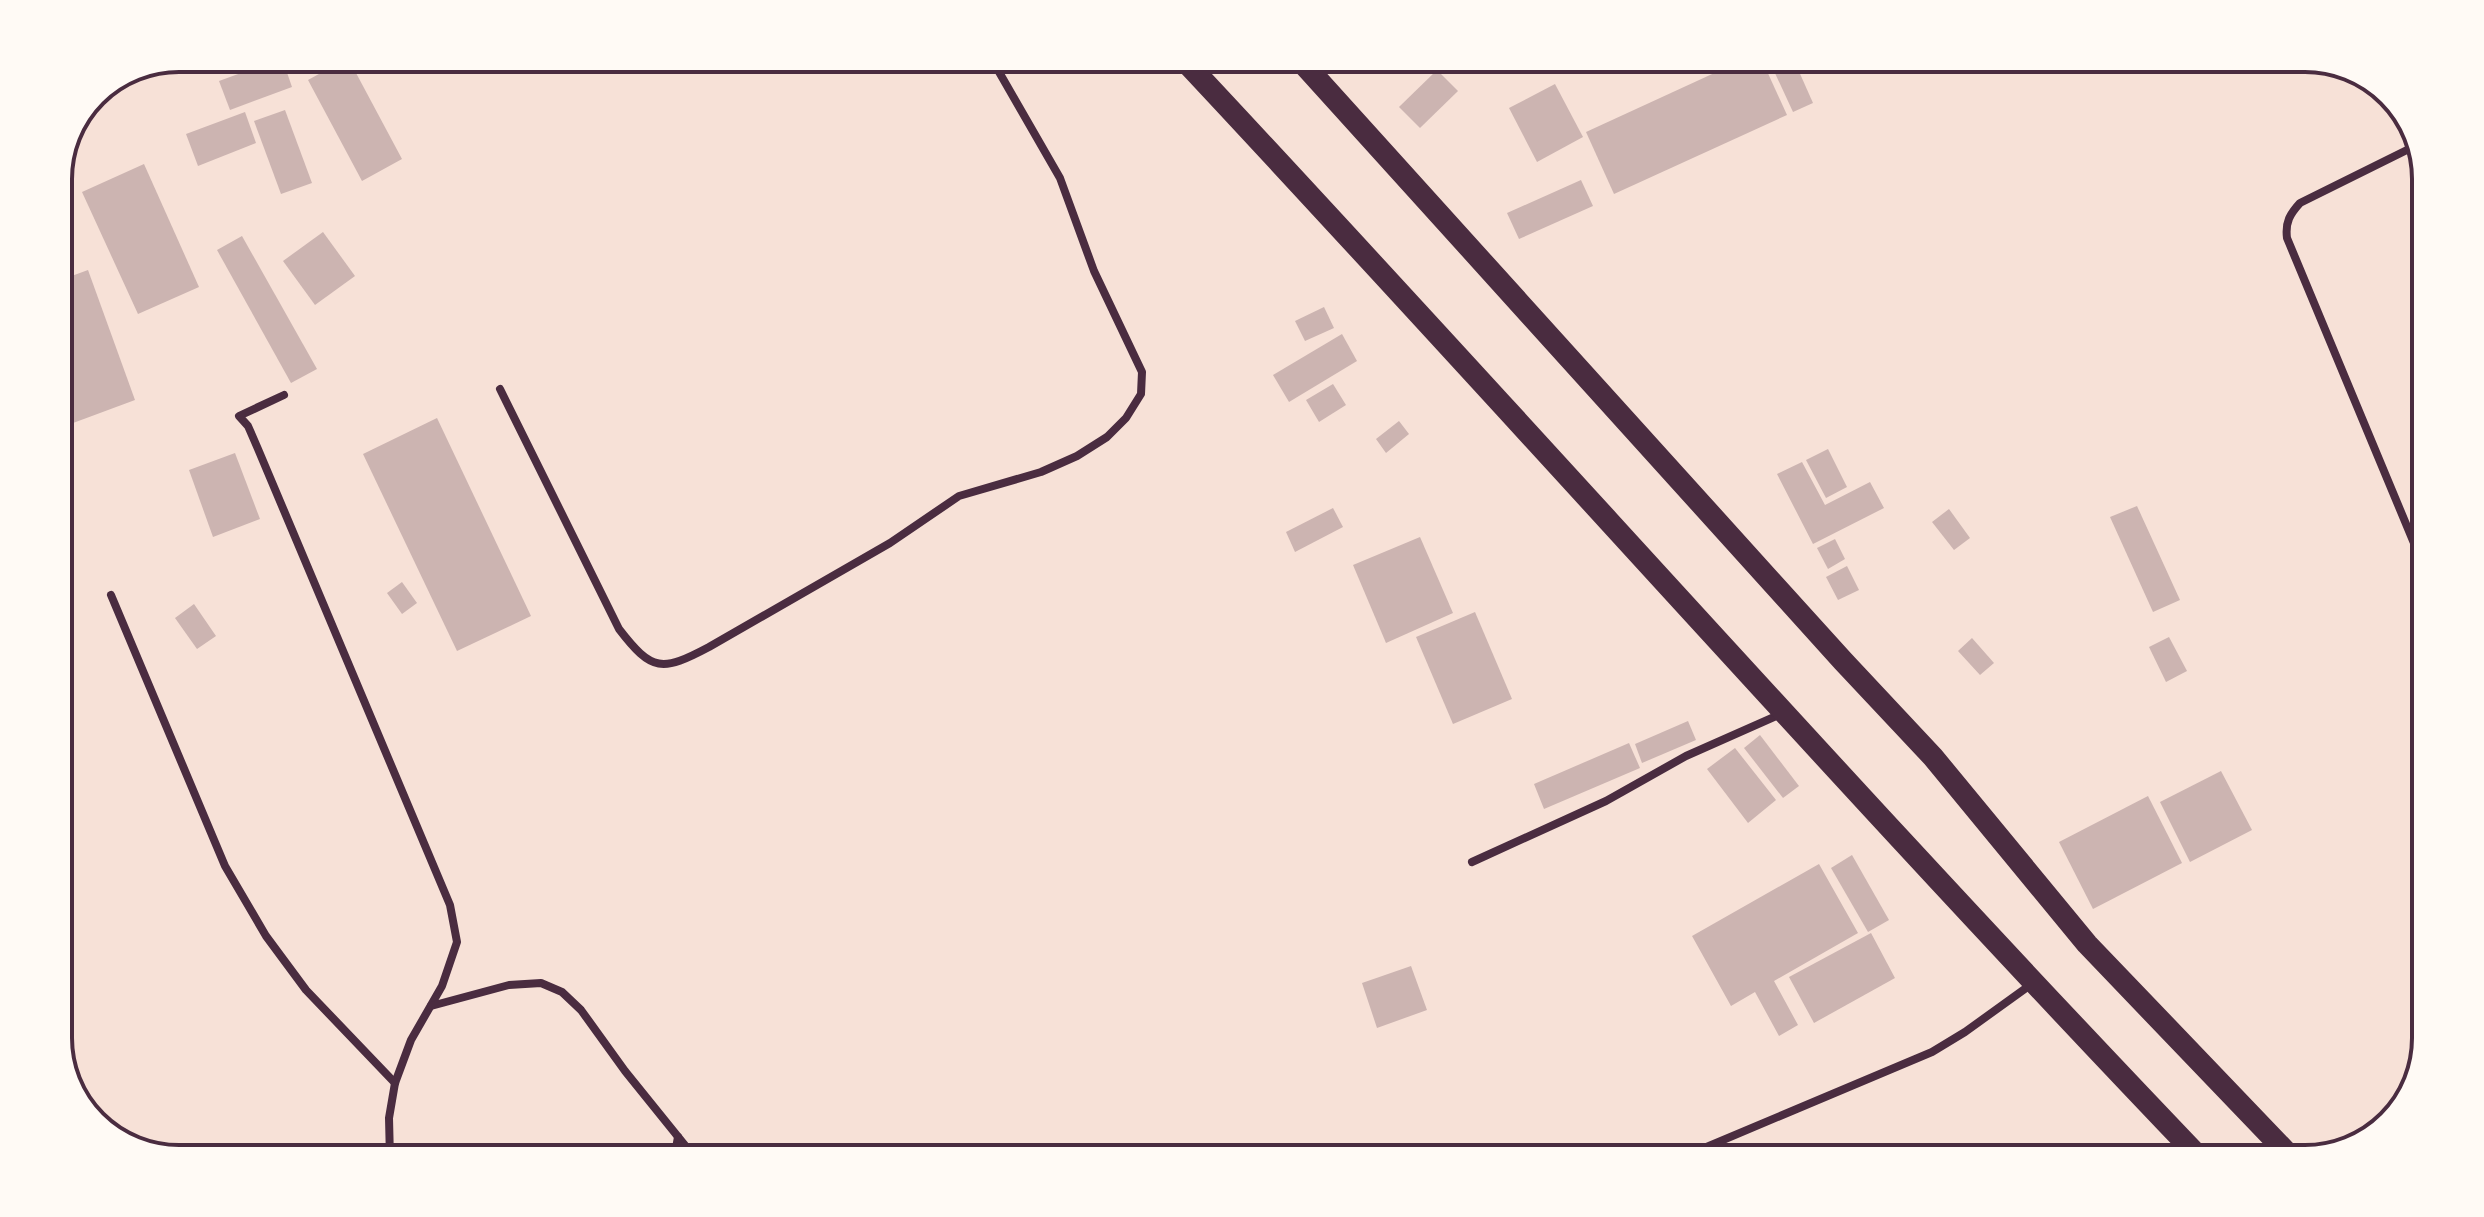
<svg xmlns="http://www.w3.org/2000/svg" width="2484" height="1217" viewBox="0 0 2484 1217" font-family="'Exo 2',sans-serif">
  <rect width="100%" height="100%" fill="#f7e1d7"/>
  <g fill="#ccb4b1">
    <path d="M282,58L292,87L230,110L219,81Z"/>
    <path d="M348,58L402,159L362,181L308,80Z"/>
    <path d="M1747,58H1761L1787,115L1614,194L1586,132Z"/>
    <path d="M1768,58H1793L1813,103L1793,112Z"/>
    <path d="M1437,70L1458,91L1420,128L1399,107Z"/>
    <path d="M1555,84L1583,137L1537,162L1509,108Z"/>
    <path d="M285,110L312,183L281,194L254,121Z"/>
    <path d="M245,112L256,143L198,166L186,134Z"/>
    <path d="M144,164L199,287L138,314L82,192Z"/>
    <path d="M1581,180L1593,206L1519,239L1507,213Z"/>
    <path d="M323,232L355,276L315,305L283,261Z"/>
    <path d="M242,236L317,369L291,383L217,250Z"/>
    <path d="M88,270L135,400L65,426L58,406V281Z"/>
    <path d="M1324,307L1334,328L1305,341L1295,321Z"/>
    <path d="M1342,334L1357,361L1289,402L1273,375Z"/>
    <path d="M1333,384L1346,405L1319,422L1306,400Z"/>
    <path d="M437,418L531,616L457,651L363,454Z"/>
    <path d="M1399,421L1409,434L1386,453L1376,439Z"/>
    <path d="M1828,449L1847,487L1826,498L1806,460Z"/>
    <path d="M235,453L260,519L213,537L189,470Z"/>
    <path d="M1802,462L1825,505L1870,482L1884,508L1813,544L1777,474Z"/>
    <path d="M2137,506L2180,600L2153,612L2110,517Z"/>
    <path d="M1333,508L1343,527L1295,552L1286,532Z"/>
    <path d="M1949,509L1970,538L1954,550L1932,522Z"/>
    <path d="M1420,537L1453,613L1386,643L1353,565Z"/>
    <path d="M1835,539L1845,559L1828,569L1817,548Z"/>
    <path d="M1847,566L1859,590L1838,600L1826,577Z"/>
    <path d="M402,582L417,603L402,614L387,593Z"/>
    <path d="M194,604L216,636L197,649L175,618Z"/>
    <path d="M1475,612L1512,699L1453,724L1416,637Z"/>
    <path d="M2169,637L2187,671L2166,682L2149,647Z"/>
    <path d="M1972,638L1994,663L1980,675L1958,651Z"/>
    <path d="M1688,721L1696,740L1642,763L1635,744Z"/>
    <path d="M1760,735L1799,786L1783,798L1744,748Z"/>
    <path d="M1629,743L1640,768L1544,809L1534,784Z"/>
    <path d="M1735,748L1776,800L1748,823L1707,769Z"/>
    <path d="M2221,771L2252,830L2190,862L2160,802Z"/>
    <path d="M2148,796L2182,863L2093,909L2059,842Z"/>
    <path d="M1852,855L1889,920L1868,932L1831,868Z"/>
    <path d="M1819,864L1858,933L1774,981L1798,1025L1779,1036L1755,992L1731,1006L1692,936Z"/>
    <path d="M1871,933L1895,978L1814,1023L1789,977Z"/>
    <path d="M1411,966L1427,1010L1377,1028L1362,983Z"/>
  </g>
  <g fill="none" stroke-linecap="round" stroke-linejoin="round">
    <g stroke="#4a2c40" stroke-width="8">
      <path d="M2417,145L2300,203C2290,214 2285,222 2287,238L2426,572"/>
      <path d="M500,389L619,629C652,672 662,672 709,647L890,543L959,496L1041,472L1077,456L1107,437L1126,418L1141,394L1142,372L1094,271L1060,178L991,58"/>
      <path d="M284,395L239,416L248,426L258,449L450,905L457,942L442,986L411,1040L395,1083L389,1118L390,1159"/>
      <path d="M111,595L225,866L266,936L306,990L395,1083"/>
      <path d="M1472,862L1606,801L1686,756L1781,714"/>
      <path d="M431,1006L509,985L541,983L562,992L581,1010L625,1071L696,1159"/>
      <path d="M674,1159L678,1137"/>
      <path d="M1678,1159L1932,1052L1965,1032L2033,983"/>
    </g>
    <g stroke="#4a2c40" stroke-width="22">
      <path d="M1182,58C1524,423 1855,798 2201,1159"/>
      <path d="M1298,58L1843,661L1933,757L2087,944L2293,1159"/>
    </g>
  </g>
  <path d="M0 0H2484V1217H0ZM179 72H2305A107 107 0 0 1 2412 179V1038A107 107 0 0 1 2305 1145H179A107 107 0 0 1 72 1038V179A107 107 0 0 1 179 72Z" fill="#fffaf5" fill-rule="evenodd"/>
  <path fill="none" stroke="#4a2c40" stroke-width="4" d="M179 72H2305A107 107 0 0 1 2412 179V1038A107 107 0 0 1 2305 1145H179A107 107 0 0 1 72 1038V179A107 107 0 0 1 179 72Z"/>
</svg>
